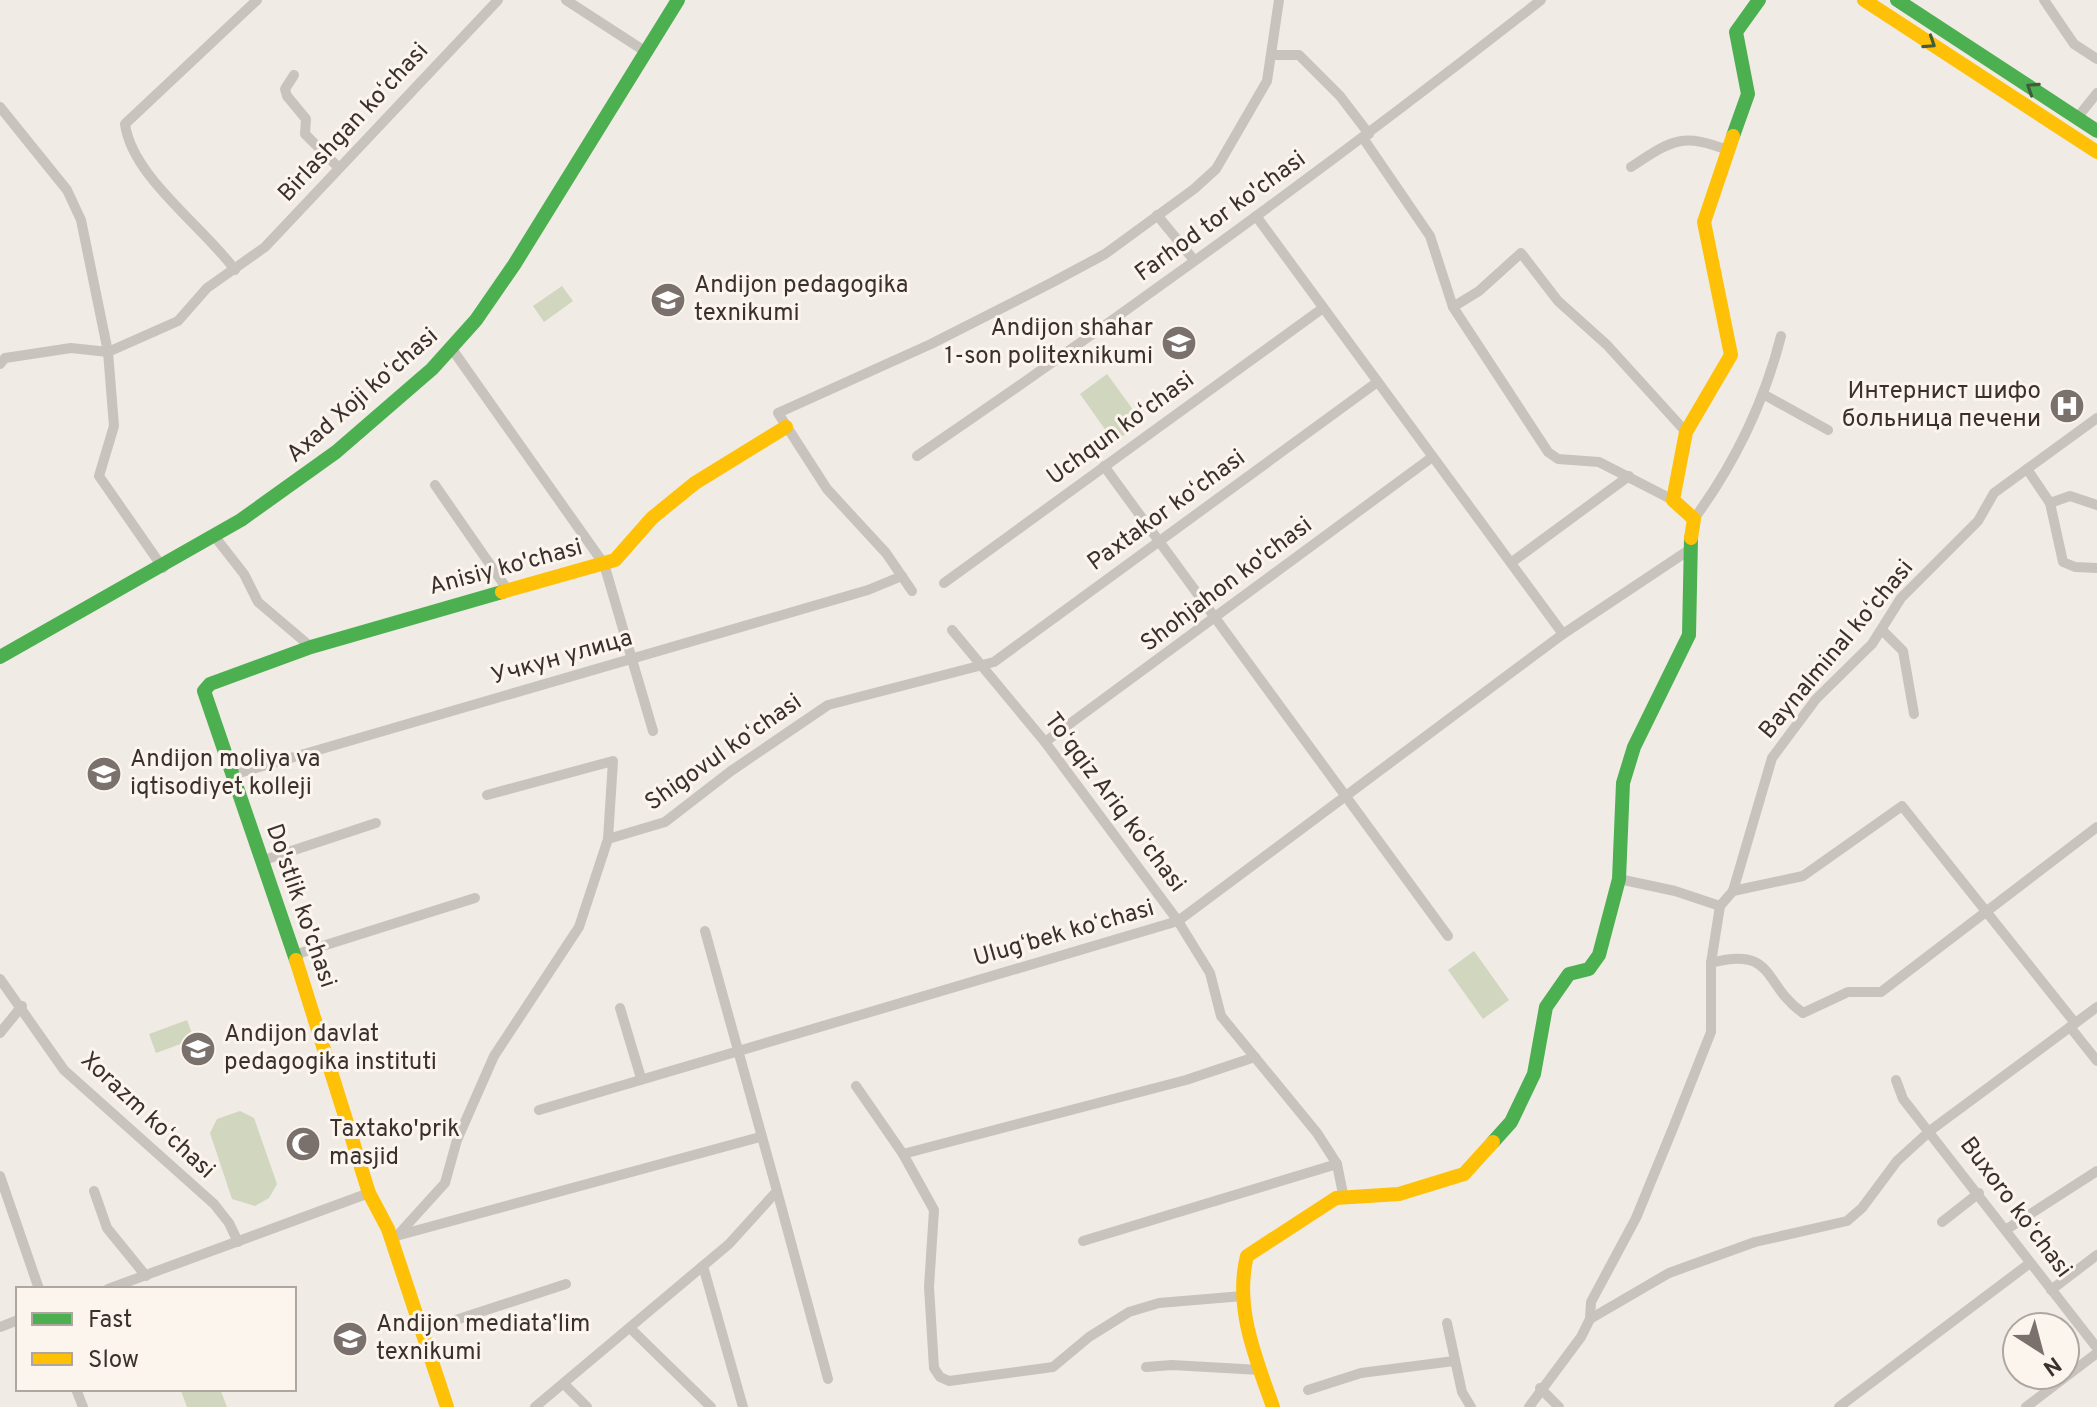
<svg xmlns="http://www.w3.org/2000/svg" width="2097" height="1407" viewBox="0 0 2097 1407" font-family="Overpass,sans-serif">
  <rect width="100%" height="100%" fill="#f0ebe5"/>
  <g fill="#d1d6bf">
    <path d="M562,286L573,301L544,322L533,306Z"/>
    <path d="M1107,374L1142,422L1114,442L1080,394Z"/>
    <path d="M1474,951L1509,1000L1483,1019L1448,970Z"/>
    <path d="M187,1020L194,1039L156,1053L149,1034Z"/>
    <path d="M240,1111L254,1118L277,1184L269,1198L255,1206L232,1199L210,1133L217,1119Z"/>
    <path d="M186,1389H220L227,1407H187L181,1391Z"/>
  </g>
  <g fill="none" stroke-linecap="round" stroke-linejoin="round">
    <g stroke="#c9c3be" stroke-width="10">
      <path d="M566,0L643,50"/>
      <path d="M2044,0L2074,44L2097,59"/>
      <path d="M1271,55H1299L1340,96L1369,134"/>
      <path d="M294,75L285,89L287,96L306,119L305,134L338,167"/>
      <path d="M0,107L67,190L81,220L108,352L114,426L99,476L163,568"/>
      <path d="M2077,118L2097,93"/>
      <path d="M1363,138L1430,236L1453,307L1548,452L1558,459L1599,462L1673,500"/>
      <path d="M1631,167C1672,140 1682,132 1730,151"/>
      <path d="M1157,215L1194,260"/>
      <path d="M1256,216L1563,634"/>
      <path d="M235,270C204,227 132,177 125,124L257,0"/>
      <path d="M1453,307L1479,291L1521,253L1558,301L1607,345L1686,432"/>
      <path d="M452,349L604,564L653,731"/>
      <path d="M0,364L5,358L71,348L108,352L178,321L207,288L265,247L498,0"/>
      <path d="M1763,394L1828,430"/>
      <path d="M917,456C1130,311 1338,159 1541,0"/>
      <path d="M1104,466L1448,936"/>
      <path d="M2027,469L2050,503L2063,562L2075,567L2097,568"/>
      <path d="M435,485L507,589"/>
      <path d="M2050,503L2070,496L2097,505"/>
      <path d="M1694,519C1735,463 1764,403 1781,336"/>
      <path d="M215,537L244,574L258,602L311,647"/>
      <path d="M1512,562L1629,476"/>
      <path d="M944,583L1323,308"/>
      <path d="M912,591L886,553L827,489L778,413L931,344L1051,283L1105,254L1194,189L1216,169L1267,81L1279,0"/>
      <path d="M952,630L1045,742L1178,921L1210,973L1221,1016L1317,1133L1337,1164L1344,1199"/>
      <path d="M1882,630L1903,651L1914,714"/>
      <path d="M1045,742L1431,458"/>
      <path d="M232,775L868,590L902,576"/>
      <path d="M608,839L665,822L731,771L828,705L994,662L1376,383"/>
      <path d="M261,861L376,823"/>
      <path d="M1619,879L1675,891L1720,906"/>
      <path d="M1733,891L1803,876L1902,806L2075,1023"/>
      <path d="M294,955L475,898"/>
      <path d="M1711,963C1776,945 1763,986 1803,1013L1848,992H1881L2097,827"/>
      <path d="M0,979L64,1070L214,1204L229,1223L238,1242"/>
      <path d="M620,1008L641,1078"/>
      <path d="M2070,1027L2097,1061"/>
      <path d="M0,1033L22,1006"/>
      <path d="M1896,1080L1903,1099L2097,1348"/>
      <path d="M856,1086L903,1154L934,1210L929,1287L934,1368L940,1377L949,1381L1053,1367L1089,1337L1129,1312L1159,1303L1243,1296"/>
      <path d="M539,1110L1178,921L1563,634L1689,550"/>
      <path d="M903,1154L1186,1080L1255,1057"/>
      <path d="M0,1176L39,1289"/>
      <path d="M94,1191L107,1228L146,1276"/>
      <path d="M777,1191L828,1379"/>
      <path d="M1942,1222L1979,1193"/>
      <path d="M2007,1229L2097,1171"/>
      <path d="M396,1236L760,1137"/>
      <path d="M397,1236L445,1183L457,1140L494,1056L579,927L608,839L613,761L487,795"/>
      <path d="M1083,1241L1337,1164"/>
      <path d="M703,1266L743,1407"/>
      <path d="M108,1289L369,1193"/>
      <path d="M2051,1290L2097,1255"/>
      <path d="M1590,1319L1669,1273L1755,1242L1847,1221L1862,1208L1897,1161L1931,1130L2097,1007"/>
      <path d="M1447,1323L1462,1392L1471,1407"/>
      <path d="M0,1327L18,1320"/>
      <path d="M631,1329L711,1407"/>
      <path d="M422,1331L566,1284"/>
      <path d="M1146,1367L1172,1365L1260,1370"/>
      <path d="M565,1385L587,1407"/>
      <path d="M1540,1388L1559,1407"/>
      <path d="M76,1389L83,1407"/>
      <path d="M1308,1390L1361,1373L1454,1361"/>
      <path d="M535,1407L729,1244L777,1191L705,931"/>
      <path d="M1529,1407L1581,1337L1590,1319L1591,1302L1636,1218L1673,1128L1711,1032V963L1720,906L1733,891L1772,758L1816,699L1872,644L1901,598L1978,521L1994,493L2097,418"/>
      <path d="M1839,1407L2030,1263"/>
      <path d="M2026,1407L2097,1353"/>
    </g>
    <g stroke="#4caf50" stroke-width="14">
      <path d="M1897,0L2097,131"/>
      <path d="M1733,136L1748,94L1736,32L1759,0"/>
      <path d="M0,657L241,520L336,452L432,369L476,320L514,265L678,0"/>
      <path d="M296,960L204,691L210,684L311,647L502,592"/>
      <path d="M1493,1142L1511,1122L1534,1074L1546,1007L1569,974L1589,969L1599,955L1619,879L1623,783L1634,747L1689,635L1691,538"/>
    </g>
    <g stroke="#ffc107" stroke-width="14">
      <path d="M1864,0L2097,152"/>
      <path d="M1691,538L1694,519L1673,500L1686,432L1731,355L1704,222L1733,136"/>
      <path d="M502,592L615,560L652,518L695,483L786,427"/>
      <path d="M296,960L369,1193L388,1229L447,1407"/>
      <path d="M1273,1407C1256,1359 1234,1307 1247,1256L1336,1198L1399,1194L1464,1174L1493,1142"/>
    </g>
  </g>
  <defs><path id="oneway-chevron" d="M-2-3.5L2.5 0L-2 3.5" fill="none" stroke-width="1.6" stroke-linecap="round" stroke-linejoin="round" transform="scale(2)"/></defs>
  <g stroke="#415c38">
    <use href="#oneway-chevron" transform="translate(1930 43) rotate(33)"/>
    <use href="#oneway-chevron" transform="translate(2032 88) rotate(-147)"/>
  </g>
  <defs>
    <symbol id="university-disc" viewBox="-11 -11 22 22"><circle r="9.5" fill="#7a716c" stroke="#fbf5ee"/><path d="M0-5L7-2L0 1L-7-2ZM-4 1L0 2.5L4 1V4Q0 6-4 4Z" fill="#fff"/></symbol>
    <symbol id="hospital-disc" viewBox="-11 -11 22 22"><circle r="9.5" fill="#7a716c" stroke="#fbf5ee"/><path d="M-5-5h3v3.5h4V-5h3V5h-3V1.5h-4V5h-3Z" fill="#fff"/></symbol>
    <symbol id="mosque-disc" viewBox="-11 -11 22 22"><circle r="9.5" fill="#7a716c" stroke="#fbf5ee"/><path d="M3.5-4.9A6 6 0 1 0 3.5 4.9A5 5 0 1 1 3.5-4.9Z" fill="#fff"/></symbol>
  </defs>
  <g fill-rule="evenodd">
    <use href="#university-disc" x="648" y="280" width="40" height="40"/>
    <use href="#university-disc" x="1159" y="323" width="40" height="40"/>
    <use href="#hospital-disc" x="2047" y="386" width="40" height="40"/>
    <use href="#university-disc" x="84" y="754" width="40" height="40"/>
    <use href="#university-disc" x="178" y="1029" width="40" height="40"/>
    <use href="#mosque-disc" x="283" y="1124" width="40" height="40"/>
    <use href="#university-disc" x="330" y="1319" width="40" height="40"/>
  </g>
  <g text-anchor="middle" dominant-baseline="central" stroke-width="6" stroke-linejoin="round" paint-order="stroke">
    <g font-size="24" fill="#3b302b" stroke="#fbf5ee">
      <text transform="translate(354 123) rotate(-47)">Birlashgan koʻchasi</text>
      <text transform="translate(1221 217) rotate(-36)">Farhod tor ko'chasi</text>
      <text transform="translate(363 396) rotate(-41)">Axad Xoji koʻchasi</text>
      <text transform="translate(1121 429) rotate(-36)">Uchqun koʻchasi</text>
      <text transform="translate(1167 511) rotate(-36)">Paxtakor koʻchasi</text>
      <text transform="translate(506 568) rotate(-15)">Anisiy ko'chasi</text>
      <text transform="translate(1227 585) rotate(-37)">Shohjahon ko'chasi</text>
      <text transform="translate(1837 650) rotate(-50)">Baynalminal koʻchasi</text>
      <text transform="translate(562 658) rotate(-16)">Учкун улица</text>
      <text transform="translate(724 753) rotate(-35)">Shigovul koʻchasi</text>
      <text transform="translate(1114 803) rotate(53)">Toʻqqiz Ariq koʻchasi</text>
      <text transform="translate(300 906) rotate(71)">Do'stlik ko'chasi</text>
      <text transform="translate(1064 934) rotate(-16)">Ulugʻbek koʻchasi</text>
      <text transform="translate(147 1116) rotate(43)">Xorazm koʻchasi</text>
      <text transform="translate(2015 1208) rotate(53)">Buxoro koʻchasi</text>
    </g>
    <g font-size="24" fill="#3b302b" stroke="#fbf5ee" text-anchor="start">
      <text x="694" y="286">Andijon pedagogika<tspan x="694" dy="28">texnikumi</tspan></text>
      <text x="1153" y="329" text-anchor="end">Andijon shahar<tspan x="1153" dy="28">1-son politexnikumi</tspan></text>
      <text x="2041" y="392" text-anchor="end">Интернист шифо<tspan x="2041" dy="28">больница печени</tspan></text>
      <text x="130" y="760">Andijon moliya va<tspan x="130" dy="28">iqtisodiyet kolleji</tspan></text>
      <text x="224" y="1035">Andijon davlat<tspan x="224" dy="28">pedagogika instituti</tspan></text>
      <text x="329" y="1130">Taxtako'prik<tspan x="329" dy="28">masjid</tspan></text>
      <text x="376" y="1325">Andijon mediataʼlim<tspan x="376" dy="28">texnikumi</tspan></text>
    </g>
  </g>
  <rect x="16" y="1287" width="280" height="104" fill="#fbf5ee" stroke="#aea6a0" stroke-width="2"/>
  <rect x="32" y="1313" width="40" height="12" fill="#4caf50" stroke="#aea6a0" stroke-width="2"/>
  <text x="88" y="1327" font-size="24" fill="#3b302b">Fast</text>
  <rect x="32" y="1353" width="40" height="12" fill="#ffc107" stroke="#aea6a0" stroke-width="2"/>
  <text x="88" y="1367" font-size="24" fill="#3b302b">Slow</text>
  <g transform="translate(2041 1351) rotate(144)"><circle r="38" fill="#fbf5ee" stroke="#aea6a0" stroke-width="2"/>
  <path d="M0-6L14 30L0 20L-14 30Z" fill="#7a716c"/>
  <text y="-12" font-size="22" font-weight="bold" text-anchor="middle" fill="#3b302b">N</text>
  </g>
</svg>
